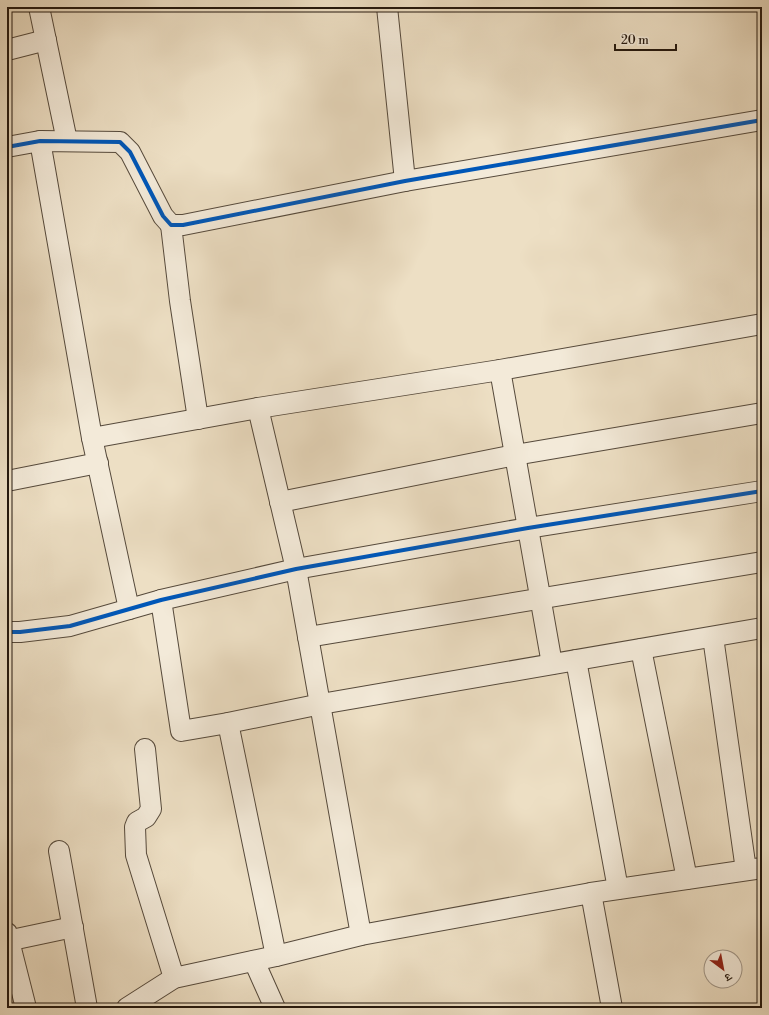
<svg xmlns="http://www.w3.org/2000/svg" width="769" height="1015" viewBox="0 0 769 1015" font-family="'Libre Bodoni','Noto Serif Devanagari',serif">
  <rect width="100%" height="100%" fill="#eddfc4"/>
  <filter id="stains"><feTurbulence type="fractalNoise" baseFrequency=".005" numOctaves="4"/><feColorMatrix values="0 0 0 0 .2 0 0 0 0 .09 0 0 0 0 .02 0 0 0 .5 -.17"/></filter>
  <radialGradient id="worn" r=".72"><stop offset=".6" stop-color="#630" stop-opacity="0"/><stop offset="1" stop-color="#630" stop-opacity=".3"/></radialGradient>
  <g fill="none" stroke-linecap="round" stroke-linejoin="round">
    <defs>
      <g id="minor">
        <path d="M39,7L67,141"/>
        <path d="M387,7L405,181"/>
        <path d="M7,50L46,40"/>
        <path d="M40,141L92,438L129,609"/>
        <path d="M7,147L40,141L120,142L130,152L163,216L171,225H183L405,181L762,120"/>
        <path d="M171,225L180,301L198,419"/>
        <path d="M500,370L552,664"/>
        <path d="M258,408L296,569L361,935"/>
        <path d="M92,438L258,408L500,370L762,324"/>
        <path d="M7,481L98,463"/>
        <path d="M280,502L515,455L762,413"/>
        <path d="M161,600L181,731L228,723L321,704L762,628"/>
        <path d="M7,632H20L70,626L161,600L296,569L528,528L762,491"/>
        <path d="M308,637L762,562"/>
        <path d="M713,637L746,870"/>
        <path d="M641,649L687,879"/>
        <path d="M576,660L618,889"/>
        <path d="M228,723L276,956"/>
        <path d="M145,749L151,809L146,817L137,822L135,827L136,855L174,978"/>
        <path d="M59,851L87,1008"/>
        <path d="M591,893L612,1008"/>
        <path d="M7,933L26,1008"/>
        <path d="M7,941L73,927"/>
        <path d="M254,961L275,1008"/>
        <path d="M127,1008L174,978L276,956L361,935L591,893L762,868"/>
      </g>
    </defs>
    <use href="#minor" stroke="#564a3c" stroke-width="22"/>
    <use href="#minor" stroke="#f3ead9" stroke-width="20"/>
    <defs>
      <g id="cycleway">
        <path d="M7,147L40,141L120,142L130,152L163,216L171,225H183L405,181L762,120"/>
        <path d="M7,632H20L70,626L161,600L296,569L528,528L762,491"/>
      </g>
    </defs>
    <use href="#cycleway" stroke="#f3ead9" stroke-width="6"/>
    <use href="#cycleway" stroke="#0057b8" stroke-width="4"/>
  </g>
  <rect width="769" height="1015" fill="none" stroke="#eddfc4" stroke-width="24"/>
  <rect x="8" y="8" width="753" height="999" fill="none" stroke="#24180e" stroke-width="2"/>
  <rect x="12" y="12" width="745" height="991" fill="none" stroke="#24180e"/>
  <g transform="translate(723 969) rotate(148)"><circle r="19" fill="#f3ead9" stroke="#a09688"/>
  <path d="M0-3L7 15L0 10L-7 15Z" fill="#8f2418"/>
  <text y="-6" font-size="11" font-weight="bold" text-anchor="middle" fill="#24180e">उ</text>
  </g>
  <path d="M615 44v6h61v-6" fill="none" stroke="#24180e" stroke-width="2"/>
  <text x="621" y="44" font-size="12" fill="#24180e" stroke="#f3ead9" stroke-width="3" paint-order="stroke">20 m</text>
  <rect width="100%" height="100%" filter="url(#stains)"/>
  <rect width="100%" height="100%" fill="url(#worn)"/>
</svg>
